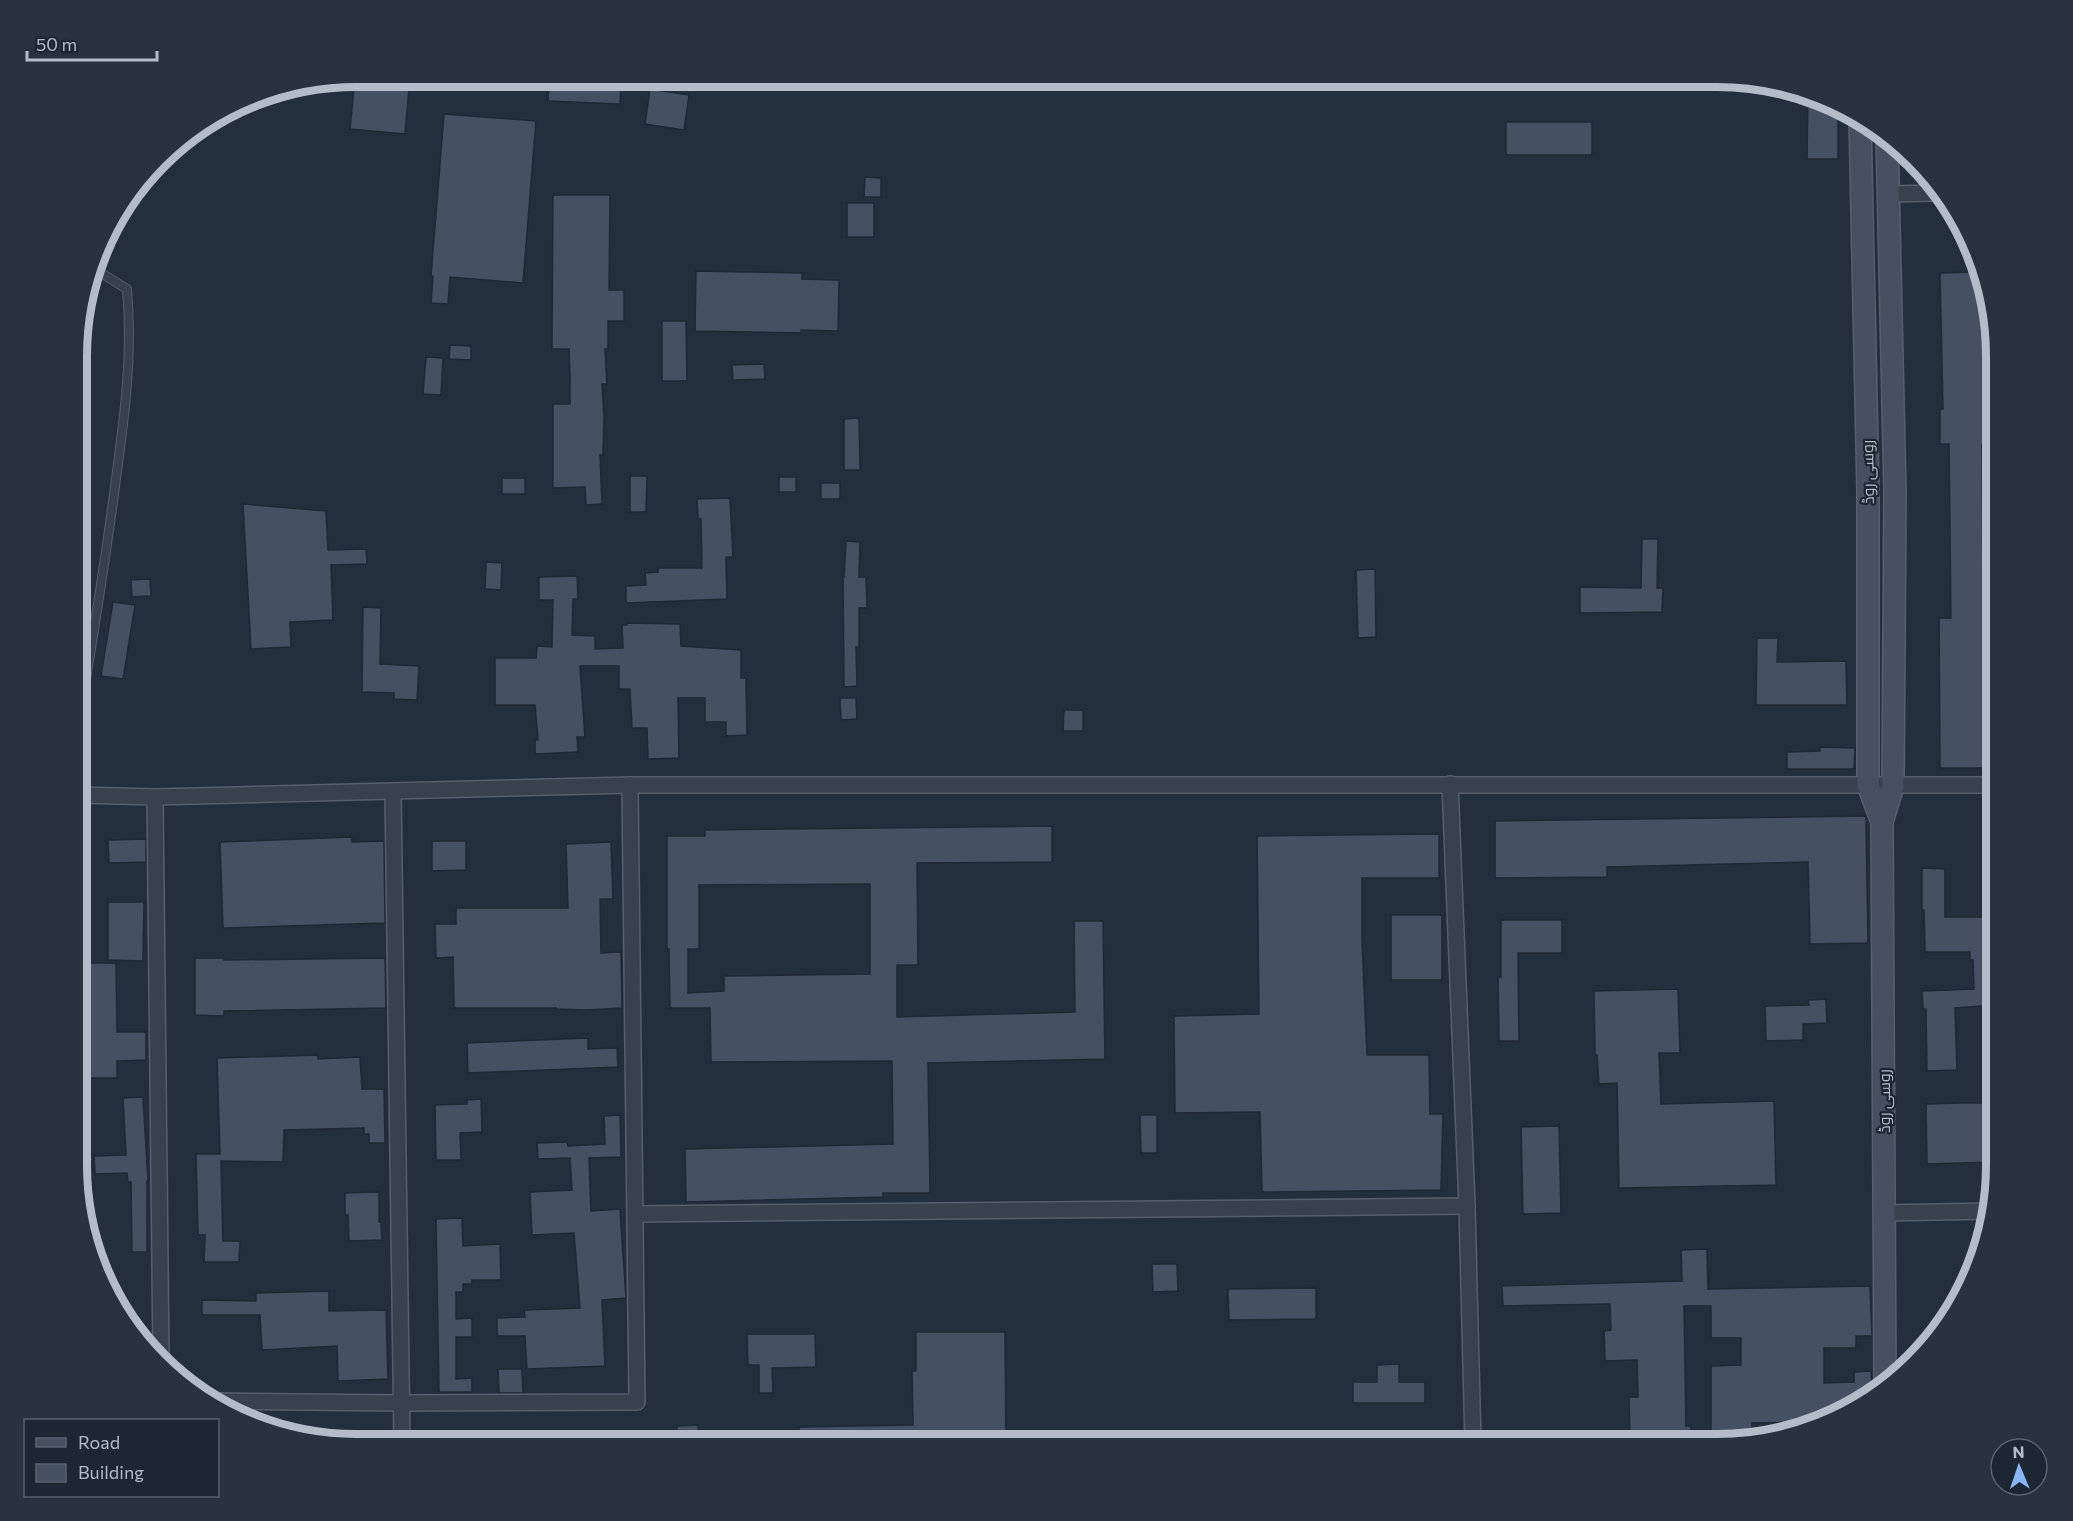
<svg xmlns="http://www.w3.org/2000/svg" width="2073" height="1521" viewBox="0 0 2073 1521" font-family="Commissioner,Cairo,sans-serif">
  <rect width="100%" height="100%" fill="#242f3e"/>
  <g fill="#455162" stroke="#1f2835" stroke-width="1.5" fill-rule="evenodd">
    <path d="M355,77H410L405,134L350,129Z"/>
    <path d="M549,81L621,85L620,104L548,101Z"/>
    <path d="M650,89L689,95L684,130L645,124Z"/>
    <path d="M1808,92L1838,108V159H1807Z"/>
    <path d="M444,114L536,121L523,283L450,277L448,304L431,303L433,276H431Z"/>
    <rect x="1506" y="122" width="86" height="33"/>
    <path d="M865,177L881,178V197H864Z"/>
    <path d="M553,195H610L609,290H624V321H608V349H605L607,384H602L604,417L603,455H600L602,504L586,505L585,487L553,488V404H570V378L569,349H552Z"/>
    <rect x="847" y="203" width="27" height="34"/>
    <path d="M696,271L802,273V279L839,280L838,331L801,330V333L695,331Z"/>
    <path d="M1978,272L1996,338V444H1982L1984,768H1940L1939,618H1951L1949,444H1940V409H1943L1940,273Z"/>
    <path d="M662,321H686L687,381H662Z"/>
    <path d="M450,345L471,346V360L449,359Z"/>
    <path d="M426,357L443,358L441,395L423,394Z"/>
    <path d="M764,364L765,379L733,380L732,365Z"/>
    <path d="M859,418L860,470H844V419Z"/>
    <path d="M630,476H647L646,512H630Z"/>
    <rect x="779" y="477" width="17" height="15"/>
    <rect x="502" y="478" width="23" height="16"/>
    <rect x="821" y="483" width="19" height="16"/>
    <path d="M730,498L733,557H726L727,599L626,603V586L646,585L645,573L658,572V568H702L701,519H698L697,499Z"/>
    <path d="M243,504L326,511L328,550L366,549L367,564L331,565L333,620L290,622L291,647L251,649Z"/>
    <path d="M1642,539H1658L1657,588H1663L1662,612L1580,613V587L1641,588Z"/>
    <path d="M846,541L860,542L859,577H866L867,608H859V647H856L857,686L844,687L843,577H844Z"/>
    <path d="M486,562L502,563L501,590L485,589Z"/>
    <path d="M1375,569L1376,637L1358,638L1356,570Z"/>
    <path d="M577,576L578,599H573L572,635L595,636V649L623,648L622,625H627V623L680,624L681,646L741,650V678H746L747,735L726,736V722H705V698H678L679,758L648,759L647,728H632L630,689H619V666H580L585,737H577L578,752L535,754V740H538L535,705H495V658H536L537,646L552,647L553,600H539V577Z"/>
    <path d="M150,579L151,596L132,597L131,580Z"/>
    <path d="M113,602L135,605L123,679L101,676Z"/>
    <path d="M363,607L381,608L380,664L419,666L417,700L394,699V693L362,692Z"/>
    <path d="M1757,638H1778L1777,662L1846,661L1847,705H1756Z"/>
    <path d="M840,698H856L857,719L841,720Z"/>
    <path d="M1064,710H1083V731H1063Z"/>
    <path d="M1820,747L1855,748L1854,769H1787V752L1820,751Z"/>
    <path d="M1866,816L1868,943L1810,944L1808,862L1607,867V877L1495,878V821Z"/>
    <path d="M1052,826V862L917,863L918,965H897V1017L1075,1012L1074,921H1103L1105,1059L928,1063L930,1193H883V1197L686,1202L685,1149L893,1144L892,1061L711,1062L710,1008H670L669,949H667V836H705V830ZM870,884V974L724,976V991L688,993V949H699V885Z"/>
    <path d="M1439,834V878H1362V940L1367,1055H1429L1430,1114H1443L1441,1190L1262,1192L1260,1112L1175,1113L1174,1016L1259,1014L1257,836Z"/>
    <path d="M352,837V842L384,841L385,923L223,928L220,842Z"/>
    <path d="M146,839V862L109,863L108,840Z"/>
    <path d="M432,841H466V870L432,871Z"/>
    <path d="M611,842L613,899H600L601,953L621,952L622,1008L587,1010L556,1009V1008H454L453,957L436,958L435,924H456V908H568L566,844Z"/>
    <path d="M1922,868L1945,869V917H1996V1005L1955,1008L1957,1070L1927,1071L1926,1009H1923L1922,991L1974,989L1973,960H1970V952H1925L1924,910H1922Z"/>
    <path d="M108,902H144L143,961L108,960Z"/>
    <rect x="1391" y="915" width="51" height="65"/>
    <path d="M1501,920H1562V953H1518L1519,1041H1499L1498,977H1501Z"/>
    <path d="M195,958H224V960L385,958L386,1008L224,1011V1016L195,1015Z"/>
    <path d="M79,963H116L117,1032H146V1060L117,1061V1078H79Z"/>
    <path d="M1678,989L1680,1053H1659L1661,1104L1774,1101L1776,1185L1619,1188L1617,1083L1599,1084L1597,1055H1595L1594,991Z"/>
    <path d="M1826,999L1827,1023L1803,1024V1040L1766,1041L1765,1006L1809,1005L1808,1000Z"/>
    <path d="M588,1038V1049L617,1048L618,1067L468,1073L467,1043Z"/>
    <path d="M318,1055V1059L360,1057L362,1089H384L385,1143H369V1134H364V1128L284,1130L283,1162L221,1161L223,1241H240L239,1262H204L205,1235H198L196,1154H220L217,1058Z"/>
    <path d="M143,1097L148,1181H147V1252H132L131,1182H128L127,1173L95,1174L94,1156L126,1155L123,1098Z"/>
    <path d="M481,1099L482,1132L460,1133L461,1160H436L435,1105L467,1104V1100Z"/>
    <path d="M1959,1103H1996V1162L1927,1164L1926,1104Z"/>
    <path d="M620,1115L621,1157L589,1158L591,1211L620,1209L626,1298L602,1300L605,1366L527,1369L525,1336H497V1318L525,1317L524,1310L580,1308L574,1233L532,1235L530,1192L572,1190L570,1158L538,1159L537,1143L567,1142L568,1146L605,1144L604,1116Z"/>
    <path d="M1140,1115H1157V1153H1141Z"/>
    <path d="M1559,1126L1561,1213L1523,1214L1521,1127Z"/>
    <path d="M379,1192V1222H381L382,1240L349,1241L348,1215H345V1193Z"/>
    <path d="M462,1218L463,1246L500,1244L501,1280H472V1284H463V1292H456V1319L472,1318V1337H456V1379L472,1378V1392H439L436,1219Z"/>
    <path d="M1707,1249L1708,1289L1870,1286L1872,1336H1856V1348H1824V1383L1854,1382V1372L1871,1371L1872,1390L1841,1415L1813,1422L1752,1423V1431L1711,1432V1366L1741,1365V1338H1711V1306H1684L1686,1426H1691V1444H1630L1629,1397H1638L1637,1360L1605,1361L1604,1331L1611,1330L1610,1304L1503,1306L1502,1286L1682,1281L1681,1250Z"/>
    <path d="M1152,1264H1177L1178,1291L1153,1292Z"/>
    <path d="M1316,1288V1319L1229,1320L1228,1289Z"/>
    <path d="M329,1291V1311L386,1310L388,1379L338,1381L337,1346L262,1350L260,1315H202V1300L256,1301V1293Z"/>
    <path d="M916,1332H1005L1006,1444H799V1427L913,1425L912,1371H916Z"/>
    <path d="M747,1334H815L816,1367L772,1368L773,1393H759V1365H748Z"/>
    <path d="M1399,1364V1382H1425V1403H1353V1382H1377V1365Z"/>
    <path d="M498,1369H522L523,1393H499Z"/>
    <path d="M698,1425L699,1444H677V1426Z"/>
    <path d="M386,1430L387,1444H338L320,1440V1431Z"/>
  </g>
  <g fill="none" stroke-linecap="round" stroke-linejoin="round">
    <defs>
      <path id="service" d="M79,722C92,643 105,565 115,486C124,421 133,355 127,289L101,273L93,272"/>
      <g id="minor">
        <path d="M1888,194L1935,193"/>
        <path d="M1450,784L1467,1206L1473,1444"/>
        <path d="M393,792L402,1444"/>
        <path d="M79,795L155,797L630,785H1996"/>
        <path d="M155,797L161,1359"/>
        <path d="M1883,1213L1990,1211"/>
        <path d="M636,1214L1467,1206"/>
        <path d="M213,1401L402,1403L637,1402L630,785"/>
      </g>
      <g id="secondary">
        <path d="M1860,120L1868,492V785L1882,822"/>
        <path d="M1885,1379L1882,822L1893,786L1895,493L1887,134"/>
      </g>
    </defs>
    <use href="#service" stroke="#565f6c" stroke-width="10"/>
    <use href="#minor" stroke="#565f6c" stroke-width="18"/>
    <use href="#secondary" stroke="#565f6c" stroke-width="24"/>
    <use href="#service" stroke="#38414e" stroke-width="8"/>
    <use href="#minor" stroke="#38414e" stroke-width="15"/>
    <use href="#secondary" stroke="#465061" stroke-width="21"/>
  </g>
  <g text-anchor="middle" dominant-baseline="central" stroke-width="4.5" stroke-linejoin="round" paint-order="stroke">
    <g font-size="16" fill="#b4bcc9" stroke="#1d2633">
      <text transform="translate(1867 472) rotate(-91)">روسی روڈ</text>
      <text transform="translate(1883 1101) rotate(-90)">روسی روڈ</text>
    </g>
  </g>
  <path d="M0 0H2073V1521H0ZM356 87H1717A269 269 0 0 1 1986 356V1165A269 269 0 0 1 1717 1434H356A269 269 0 0 1 87 1165V356A269 269 0 0 1 356 87Z" fill="#29323f" fill-rule="evenodd"/>
  <path fill="none" stroke="#b4bcc9" stroke-width="8" d="M356 87H1717A269 269 0 0 1 1986 356V1165A269 269 0 0 1 1717 1434H356A269 269 0 0 1 87 1165V356A269 269 0 0 1 356 87Z"/>
  <rect x="24" y="1419" width="195" height="78" fill="#1d2633" stroke="#59626f" stroke-width="1.5"/>
  <rect x="36" y="1438" width="30" height="9" fill="#465061" stroke="#59626f" stroke-width="1.5"/>
  <text x="78" y="1449" font-size="18" fill="#b4bcc9">Road</text>
  <rect x="36" y="1464" width="30" height="18" fill="#455162" stroke="#59626f" stroke-width="1.5"/>
  <text x="78" y="1479" font-size="18" fill="#b4bcc9">Building</text>
  <g transform="translate(2019 1467) rotate(358)"><circle r="28" fill="#1d2633" stroke="#59626f" stroke-width="1.5"/>
  <path d="M0-4.5L10 22L0 15L-10 22Z" fill="#8ab4f8"/>
  <text y="-9" font-size="16" font-weight="bold" text-anchor="middle" fill="#b4bcc9">N</text>
  </g>
  <path d="M27 51v9h130v-9" fill="none" stroke="#b4bcc9" stroke-width="3"/>
  <text x="36" y="51" font-size="18" fill="#b4bcc9" stroke="#1d2633" stroke-width="4.5" paint-order="stroke">50 m</text>
</svg>
